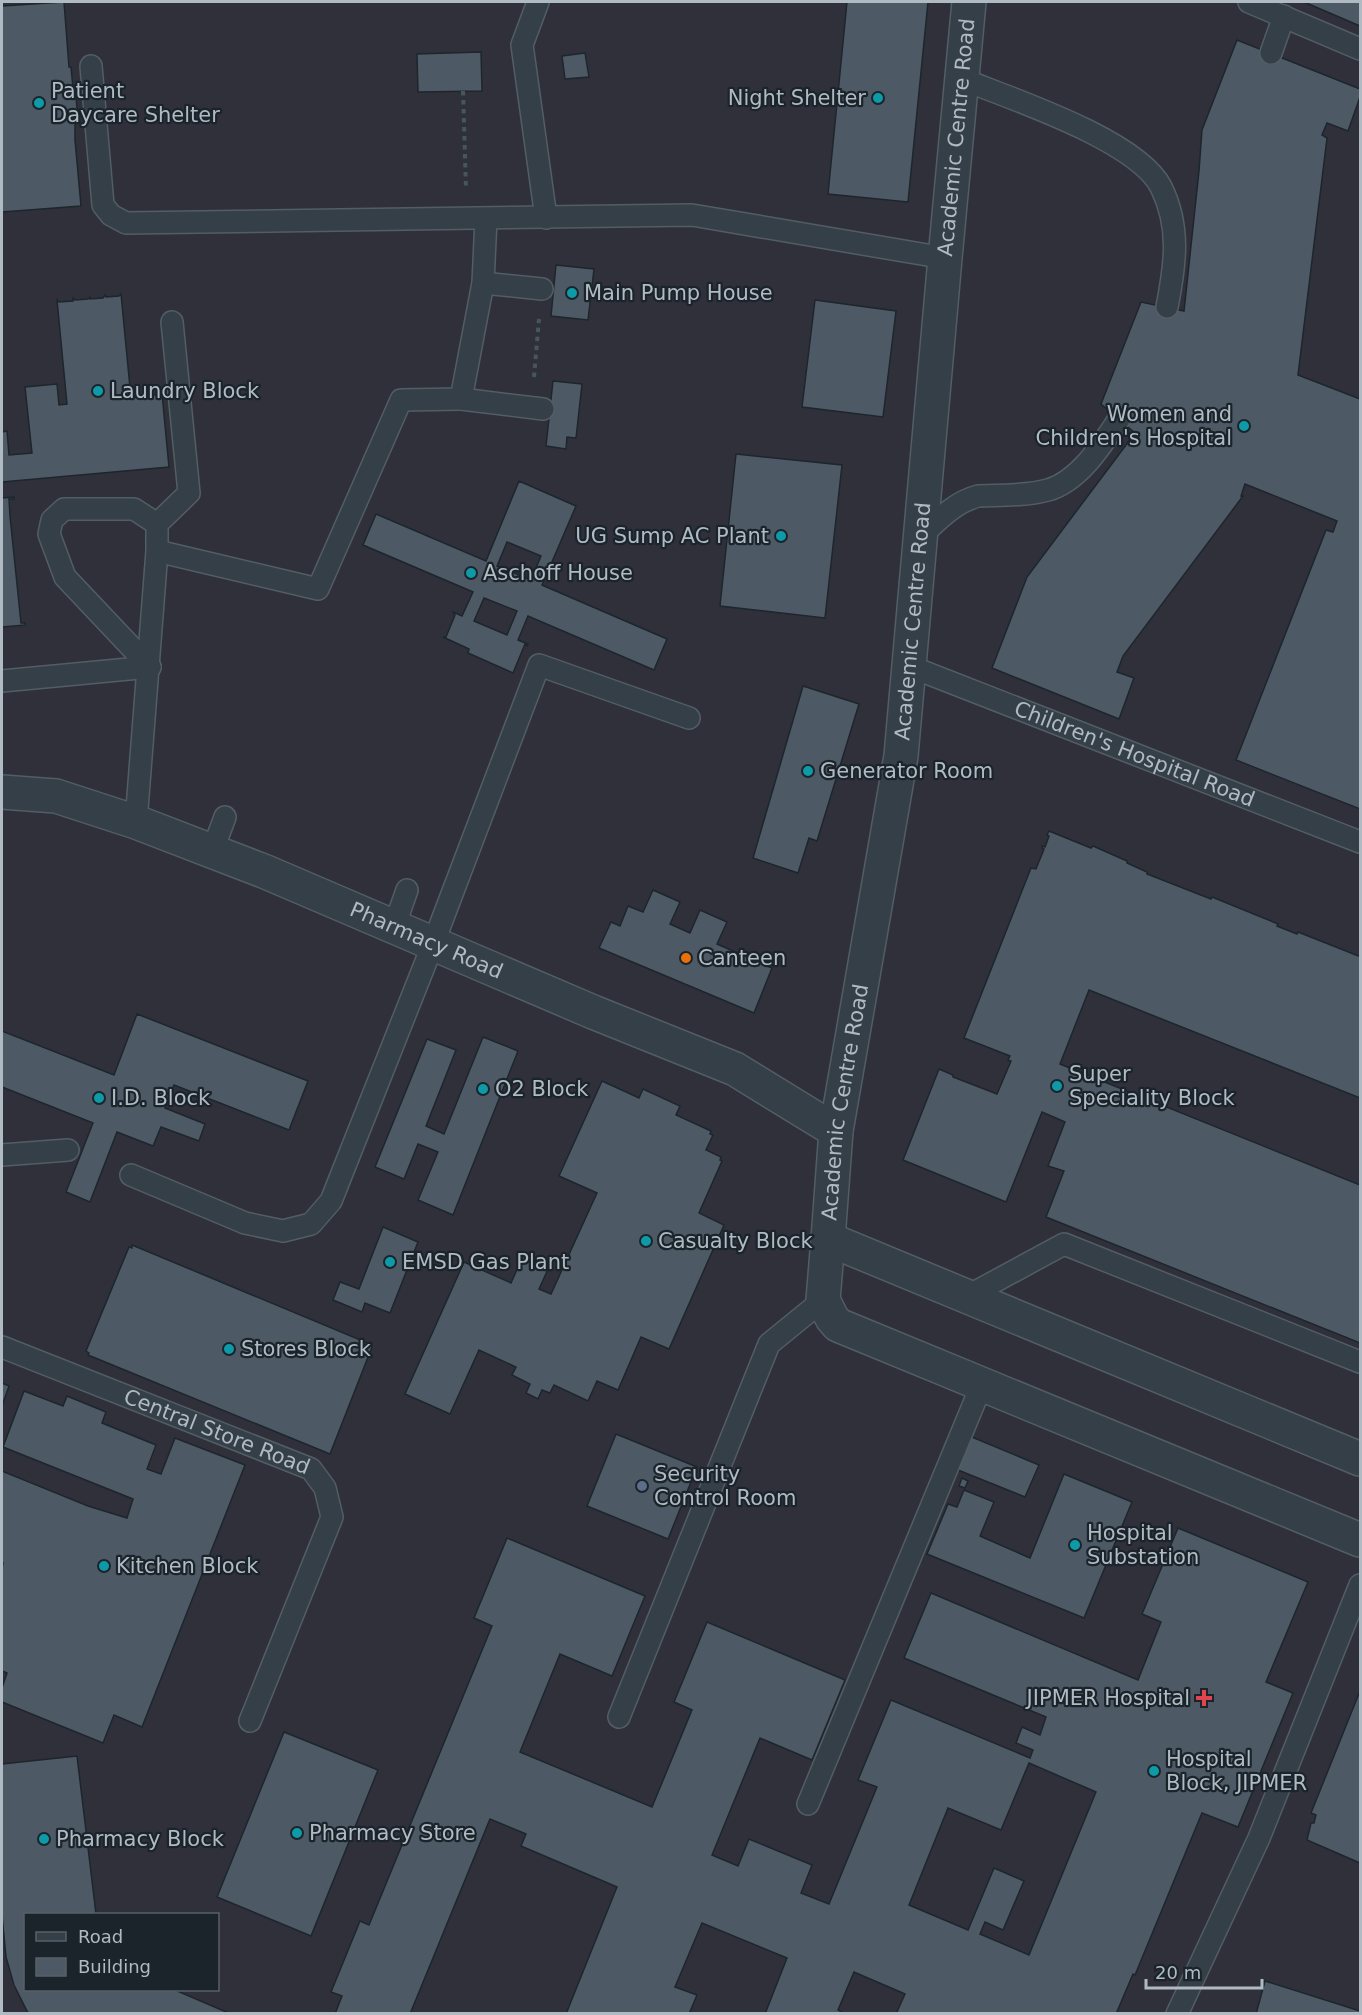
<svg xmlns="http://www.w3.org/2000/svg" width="1362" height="2015" viewBox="0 0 1362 2015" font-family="'DejaVu Sans',sans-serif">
  <rect width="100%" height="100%" fill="#222d36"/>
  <path fill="#30303b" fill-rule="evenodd" d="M2,2H1360V2013L2,2014ZM26,1914H218V1990H26Z"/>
  <g fill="#4d5a65" stroke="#1d262d" stroke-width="1.5" fill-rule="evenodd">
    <path d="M64,2L69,67H71L73,88H75L78,118L75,119V140L81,206L2,212V6Z"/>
    <path d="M847,2H928L908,202L828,194Z"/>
    <path d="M1304,2H1360V26Z"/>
    <path d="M1237,40L1360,89V97L1348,131L1327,123L1322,135L1327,138L1298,375L1360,399V809L1236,760L1326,530L1333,532L1337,521L1245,484L1241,496H1243L1123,656L1117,672L1134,678L1119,719L992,668L1027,577L1135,433L1101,404L1141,302L1184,311L1199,171L1202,130Z"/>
    <path d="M481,52L482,91L418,92L417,54Z"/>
    <path d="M585,53L589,77L565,79L562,56Z"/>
    <path d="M556,265L594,269L588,320L551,316Z"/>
    <path d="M121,294L131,398L162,394L169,467L2,482V432L7,431L9,455L32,453L25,387L57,384L59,405L67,404L57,300L59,302L73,301V298L75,300L88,299L90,297V299L103,298L105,295L106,297L119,296Z"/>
    <path d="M815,300L896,311L883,417L802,407Z"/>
    <path d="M553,381L582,384L576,438L567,437L566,449L546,446Z"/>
    <path d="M736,454L842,465L825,618L720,606Z"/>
    <path d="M519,481L576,506L542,585L667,639L654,670L528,616L518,640L528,644L527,646L525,644L513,673L468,653L469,649L443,637H446L455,615L453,612L462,616L473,592L363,545L376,514L486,561ZM507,542L541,556L531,580L497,566ZM484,598L517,611L507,635L474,621Z"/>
    <path d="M14,497V499H9L10,516L21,623H25V625L2,627V498Z"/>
    <path d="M803,686L859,704L817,841L809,838L798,873L753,858Z"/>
    <path d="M1049,831L1091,848L1093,846L1127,861V863L1147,872V874L1211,899L1212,897L1278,924L1277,926L1297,934L1298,932L1356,955L1359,956L1360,954V1098L1089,990L1060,1064L1360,1185V1343L1046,1217L1064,1171L1048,1166L1065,1122L1042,1112L1006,1202L903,1160L939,1069L953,1075V1077L997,1094L1011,1061L1008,1060L1010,1056L964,1038L1031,868L1036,869L1044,849L1042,848V846L1045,847L1049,836L1047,835Z"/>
    <path d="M653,890L680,902L670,924L690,933L700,910L727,922L717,944L772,968L754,1013L599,948L611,922L620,926L628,906L643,912Z"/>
    <path d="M137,1014L308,1081L289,1130L174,1085L165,1108L205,1124L199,1141L161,1127L153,1146L117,1132L90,1202L66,1192L93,1123L2,1087V1031L114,1075Z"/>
    <path d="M483,1037L518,1051L453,1215L418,1200L438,1152L418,1144L404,1179L375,1167L427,1039L456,1050L426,1126L444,1134Z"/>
    <path d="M602,1081L639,1098L643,1089L680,1106L676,1115L711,1131L710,1134L713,1135L706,1150L721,1157L720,1160L722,1161L699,1213L724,1225L669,1349L641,1337L618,1390L597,1381L588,1401L554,1385L550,1393L542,1390L538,1399L526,1393L530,1384L512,1375L516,1367L479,1350L450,1414L405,1394L464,1262L511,1283L523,1256L549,1267L539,1289L551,1294L597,1193L559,1176Z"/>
    <path d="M383,1227L418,1242L390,1313L365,1303L362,1312L333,1300L340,1282L359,1289Z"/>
    <path d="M132,1245L370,1344V1346L372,1347L330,1454L88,1355L89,1353L86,1351L129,1247L132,1248Z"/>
    <path d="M2,1383L9,1386L2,1406Z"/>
    <path d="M24,1391L63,1406L67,1396L106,1412L102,1423L156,1445L147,1469L161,1474L175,1438L245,1465L142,1727L114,1715L103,1743L2,1702V1688L7,1673L2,1671V1568L3,1563L2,1562V1471L88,1506L127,1518L133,1499L3,1447Z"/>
    <path d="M616,1434L697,1467L668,1539L587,1506Z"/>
    <path d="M967,1435L1039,1465L1025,1497L953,1468Z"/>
    <path d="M1064,1474L1132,1502L1084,1618L927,1554L948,1504L957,1507L964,1490L994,1502L980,1536L1030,1558Z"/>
    <path d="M962,1478L968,1481L965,1488L959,1486Z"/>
    <path d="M1178,1528L1308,1582L1266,1682L1293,1693L1238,1827L1202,1813L1135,1975L1133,1974L1116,2014H896L905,1994L854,1972L838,2010L845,2014H765L787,1958L702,1923L675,1987L697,1995L689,2014H566L617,1887L521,1846L526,1834L490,1819L410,2014H335L342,1996L331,1992L360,1921L369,1925L492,1626L474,1618L507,1538L645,1596L612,1676L560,1654L520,1752L652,1807L692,1710L674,1702L707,1622L845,1680L812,1760L760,1738L712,1855L738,1866L749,1839L812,1865L801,1893L829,1904L877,1787L858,1780L891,1700L1030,1758L1033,1750L1016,1743L1022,1727L1040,1735L1046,1717L904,1658L931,1593L1138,1680L1161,1622L1142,1614ZM1029,1763L1096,1792L1029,1955L980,1934L985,1922L1003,1930L1024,1881L994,1868L968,1930L909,1905L948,1808L1001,1830Z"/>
    <path d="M1360,1691V1863L1307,1840L1311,1823H1314L1316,1815L1311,1813Z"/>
    <path d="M284,1732L378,1770L311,1936L217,1897Z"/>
    <path d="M77,1756L96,1914H26V1990H175L231,2014H29L27,2011L14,1985L6,1957L2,1915V1764Z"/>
    <path d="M1265,1981L1360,2011V2014H1256Z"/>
  </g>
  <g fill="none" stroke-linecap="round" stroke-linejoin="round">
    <defs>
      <g id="lane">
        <path d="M538,2L522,45L546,218"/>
        <path d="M1249,2L1360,49"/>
        <path d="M1271,53L1284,16"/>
        <path d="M91,66L103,205L111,215L126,223L692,215L945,258"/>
        <path d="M962,79C1012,99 1137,140 1161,187C1181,227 1175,266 1167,307"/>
        <path d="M483,283L542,289"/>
        <path d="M461,399L543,409"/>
        <path d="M157,524L189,493L172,322"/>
        <path d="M921,536C938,520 955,502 978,496C1001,495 1026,496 1048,490C1079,481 1102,445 1119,419"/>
        <path id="s1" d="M909,666L1360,842"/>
        <path d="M150,667L65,577L49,534L52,520L64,509H134L157,524V551"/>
        <path d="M2,681L150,667"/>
        <path d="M136,822L157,551L318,589L401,400L461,399L483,283L486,219"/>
        <path d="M212,852L225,817"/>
        <path d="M394,927L407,890"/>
        <path d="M2,1155L68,1150"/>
        <path d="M131,1175L245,1223L283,1231L311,1224L331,1201L433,944L539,665L689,718"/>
        <path d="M968,1296L1064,1244L1360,1362"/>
        <path id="s2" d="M2,1347L311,1469L325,1488L332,1517L250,1721"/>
        <path d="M619,1717L769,1344L823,1300"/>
        <path d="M808,1804L982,1384"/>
        <path d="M1177,2014L1259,1838L1360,1585"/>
      </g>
      <g id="street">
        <path id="s3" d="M2,792L56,796L136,822L266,872L593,1012L735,1069L836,1131"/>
        <path id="s4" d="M828,1239L836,1131L901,756L945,258L969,2"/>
        <path d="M1360,1459L828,1239L823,1300L832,1318L838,1325L1360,1540"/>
      </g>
    </defs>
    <use href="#lane" stroke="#535d64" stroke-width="24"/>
    <use href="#street" stroke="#535d64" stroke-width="36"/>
    <g stroke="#455857" stroke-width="4" stroke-dasharray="4.5 4.5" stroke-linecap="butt">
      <path d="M463,91L466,189"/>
      <path d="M534,377L539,319"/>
    </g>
    <use href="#lane" stroke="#353f47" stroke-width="21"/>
    <use href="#street" stroke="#353f47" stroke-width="33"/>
  </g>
  <g fill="#0f9aa8" stroke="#1b242b" stroke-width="2">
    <circle cx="878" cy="98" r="6"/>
    <circle cx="39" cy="103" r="6"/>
    <circle cx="572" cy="293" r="6"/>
    <circle cx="98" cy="391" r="6"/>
    <circle cx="1244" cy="426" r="6"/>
    <circle cx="781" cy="536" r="6"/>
    <circle cx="471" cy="573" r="6"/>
    <circle cx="808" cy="771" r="6"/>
    <circle cx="1057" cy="1086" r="6"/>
    <circle cx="483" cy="1089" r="6"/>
    <circle cx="99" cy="1098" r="6"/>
    <circle cx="646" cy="1241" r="6"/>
    <circle cx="390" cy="1262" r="6"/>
    <circle cx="229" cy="1349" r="6"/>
    <circle cx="1075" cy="1545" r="6"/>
    <circle cx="104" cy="1566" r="6"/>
    <circle cx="1154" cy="1771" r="6"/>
    <circle cx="297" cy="1833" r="6"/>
    <circle cx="44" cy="1839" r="6"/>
  </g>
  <circle fill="#e8710a" stroke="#1b242b" stroke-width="2" cx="686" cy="958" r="6"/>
  <circle fill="#5c6f8a" stroke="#1b242b" stroke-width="2" cx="642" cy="1486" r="6"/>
  <path fill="#e0444e" stroke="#1b242b" stroke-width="2" d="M1201 1689h6v6h6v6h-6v6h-6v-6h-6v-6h6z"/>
  <g text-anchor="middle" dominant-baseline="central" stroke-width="4.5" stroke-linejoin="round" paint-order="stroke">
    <g font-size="21" fill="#b0bac3" stroke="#1b242b" text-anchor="start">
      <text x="51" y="91">Patient<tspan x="51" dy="24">Daycare Shelter</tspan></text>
      <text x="866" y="98" text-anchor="end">Night Shelter</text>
      <text x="584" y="293">Main Pump House</text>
      <text x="110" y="391">Laundry Block</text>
      <text x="1232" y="414" text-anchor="end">Women and<tspan x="1232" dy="24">Children's Hospital</tspan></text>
      <text x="769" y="536" text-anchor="end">UG Sump AC Plant</text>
      <text x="483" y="573">Aschoff House</text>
      <text x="820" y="771">Generator Room</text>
      <text x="698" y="958">Canteen</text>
      <text x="1069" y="1074">Super<tspan x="1069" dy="24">Speciality Block</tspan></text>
      <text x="495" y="1089">O2 Block</text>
      <text x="111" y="1098">I.D. Block</text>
      <text x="658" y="1241">Casualty Block</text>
      <text x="402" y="1262">EMSD Gas Plant</text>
      <text x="241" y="1349">Stores Block</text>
      <text x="654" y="1474">Security<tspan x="654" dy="24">Control Room</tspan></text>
      <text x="1087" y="1533">Hospital<tspan x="1087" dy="24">Substation</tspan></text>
      <text x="116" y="1566">Kitchen Block</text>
      <text x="1190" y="1698" text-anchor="end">JIPMER Hospital</text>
      <text x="1166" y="1759">Hospital<tspan x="1166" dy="24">Block, JIPMER</tspan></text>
      <text x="309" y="1833">Pharmacy Store</text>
      <text x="56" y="1839">Pharmacy Block</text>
    </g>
    <g font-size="21" fill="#b0bac3" stroke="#1b242b">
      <text stroke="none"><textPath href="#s4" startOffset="1110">Academic Centre Road</textPath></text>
      <text stroke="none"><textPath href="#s4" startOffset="624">Academic Centre Road</textPath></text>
      <text stroke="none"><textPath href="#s1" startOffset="242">Children's Hospital Road</textPath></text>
      <text stroke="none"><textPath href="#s3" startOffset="452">Pharmacy Road</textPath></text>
      <text stroke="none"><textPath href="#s4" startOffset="138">Academic Centre Road</textPath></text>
      <text stroke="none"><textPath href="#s2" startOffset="231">Central Store Road</textPath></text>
    </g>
  </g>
  <rect width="1362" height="2015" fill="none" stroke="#b0bac3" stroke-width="6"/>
  <rect x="24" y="1913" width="195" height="78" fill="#1b242b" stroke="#576068" stroke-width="1.5"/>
  <rect x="36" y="1932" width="30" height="9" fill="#353f47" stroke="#576068" stroke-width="1.5"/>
  <text x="78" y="1943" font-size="18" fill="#b0bac3">Road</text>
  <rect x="36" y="1958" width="30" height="18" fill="#4d5a65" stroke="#576068" stroke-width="1.5"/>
  <text x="78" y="1973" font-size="18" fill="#b0bac3">Building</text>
  <path d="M1146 1979v9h116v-9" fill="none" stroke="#b0bac3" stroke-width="3"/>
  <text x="1155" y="1979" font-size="18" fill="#b0bac3" stroke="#1b242b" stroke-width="4.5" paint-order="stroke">20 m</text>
</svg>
